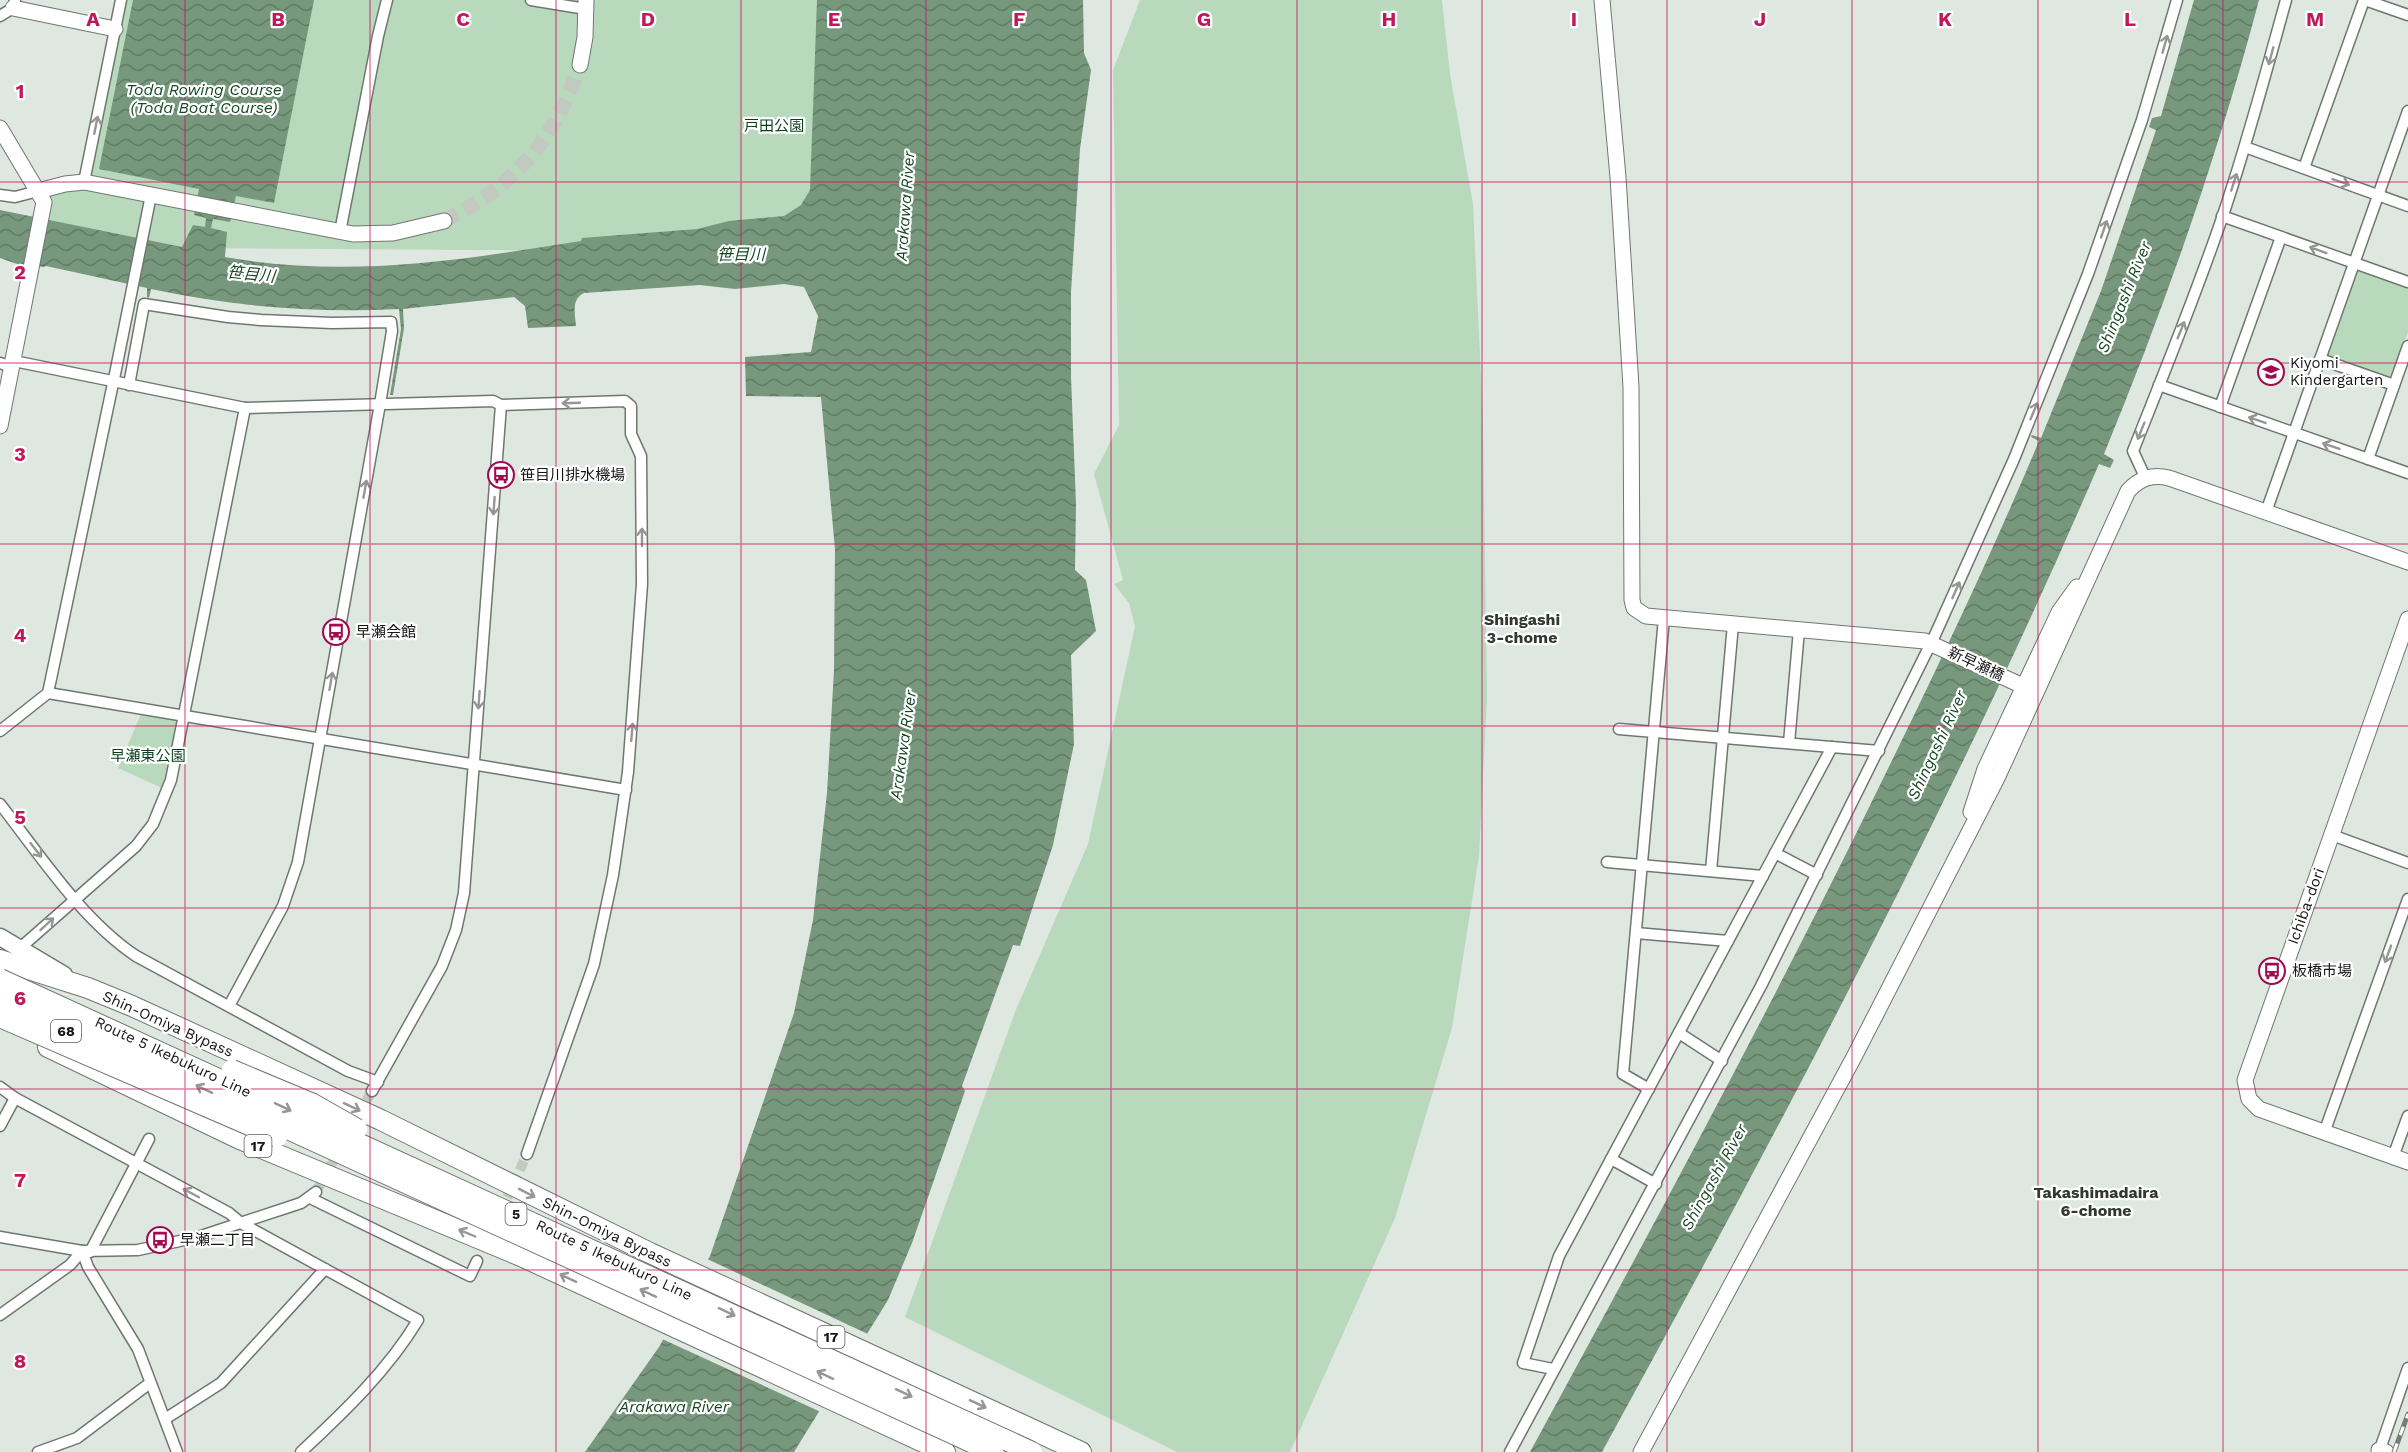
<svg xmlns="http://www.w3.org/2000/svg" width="2408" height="1452" viewBox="0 0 2408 1452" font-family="'Work Sans','Noto Sans JP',sans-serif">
  <defs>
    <pattern id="water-waves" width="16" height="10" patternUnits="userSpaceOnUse" patternTransform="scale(1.5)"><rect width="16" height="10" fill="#77987c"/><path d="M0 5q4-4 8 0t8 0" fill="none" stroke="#607b64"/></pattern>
  </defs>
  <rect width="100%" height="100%" fill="#dfe8e0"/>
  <g fill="#b9d9bd">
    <path d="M124,0H918L899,253L182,248L36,242L38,191L85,182Z"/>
    <path d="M1140,0H1442L1450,74L1473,204L1483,420L1487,698L1479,856L1452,1028L1395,1218L1290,1452H1177L905,1317L1015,1012L1088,844L1135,626L1129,603L1114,584L1123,580L1094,474L1119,425L1113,70Z"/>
    <path d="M2361,270L2408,287V332L2392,376L2386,379L2330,359L2327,353L2356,273Z"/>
    <path d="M141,714L178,721L166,777L162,788L118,768Z"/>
  </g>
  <g fill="url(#water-waves)">
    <path d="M133,0H314L274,203L236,196L230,222L213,219L211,228L227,232L225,257C347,279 461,260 581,241L582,238L697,229L729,221L784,216L801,205L810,190L817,0H1083L1084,53L1091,70L1080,149L1071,292V377L1076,504L1075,570L1086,580L1096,631L1071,655L1074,744L1053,845L1020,946L1013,945L962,1086L965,1091L912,1243L888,1300L794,1452H585L659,1347L710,1256L794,1013L813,920L827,793L834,670L835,549L821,397L746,396L745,357L811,352L818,316L804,287L784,284L735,289L700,285L584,293C571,299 575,314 576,326L528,328L525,306L514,297L403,309L404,328L393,395H390L401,329L399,309C314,313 235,307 151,289L149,298L147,297V288L46,266L44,267L17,264L0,258V210L182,247L193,225L205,227L206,218L194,215L199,189L99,169Z"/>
    <path d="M2194,0H2259C2218,155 2165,306 2104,454L2114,460L2110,468L2099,464C1953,803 1779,1129 1602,1452H1530C1650,1232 1769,1012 1879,787C1935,673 1990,558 2039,441L2031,437L2032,435L2041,438L2101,291L2156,130L2149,127L2152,118L2161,116Z"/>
  </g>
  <path fill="#dfe8e0" d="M705,1258L870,1335L823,1413L660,1338Z"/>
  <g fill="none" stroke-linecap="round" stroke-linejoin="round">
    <g stroke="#c1c9c1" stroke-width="10" stroke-dasharray="10 5" stroke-linecap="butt">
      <path d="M359,1114L372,1091"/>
      <path d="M316,1192L340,1149"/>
      <path d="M501,1211L527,1154"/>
    </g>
    <path stroke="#c1c9c1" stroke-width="15" stroke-dasharray="15 8" stroke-linecap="butt" d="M444,221C517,184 553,141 580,65"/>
    <defs>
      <g id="street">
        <path d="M531,0L586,9"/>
        <path d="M2365,0L2408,15"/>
        <path d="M0,16L13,8L15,0"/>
        <path d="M2245,147L2408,206"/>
        <path d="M2304,168L2364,0"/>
        <path d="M84,182L121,0"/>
        <path d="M0,195L15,197L38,191"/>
        <path d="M2222,216L2408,282"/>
        <path d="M340,232L378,36L387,0"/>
        <path d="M2320,359L2394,385"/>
        <path d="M0,363L6,365L14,361L245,408L493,401L501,405L625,401L631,406V434L641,456L642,584L628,772L613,875L594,964L527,1154"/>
        <path d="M129,385L144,304L228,317L261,320L332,323L391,322L392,331L380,404L298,862L283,906L229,1006"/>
        <path d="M2159,385L2408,473"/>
        <path d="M2220,407L2281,237"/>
        <path d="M2368,459L2408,346"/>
        <path d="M2145,477L2133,451C2164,373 2196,295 2223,215C2247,144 2266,72 2286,0"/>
        <path d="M2266,512L2408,111"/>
        <path d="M48,693L626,790"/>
        <path d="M1619,729L1879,751"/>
        <path d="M0,731L48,693L116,369L151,195"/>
        <path d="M1789,743L1799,630"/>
        <path d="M0,804C40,855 82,920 136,956L348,1071L378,1082"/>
        <path d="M2332,835L2408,863"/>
        <path d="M1775,853L1817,875"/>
        <path d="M1607,862L1763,876"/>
        <path d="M1711,871L1733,624"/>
        <path d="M1636,933L1728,941"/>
        <path d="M19,949L136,846L153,824L171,780L245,408"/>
        <path d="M1679,1033L1722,1061"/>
        <path d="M0,1087L15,1098L229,1213L241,1223L418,1320C388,1370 344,1412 301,1452"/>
        <path d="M1649,1089L1623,1074L1664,618"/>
        <path d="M372,1091L442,966L456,930L464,893L501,405"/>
        <path d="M0,1126L15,1098"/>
        <path d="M2324,1133L2408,899"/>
        <path d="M2393,1157L2408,1116"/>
        <path d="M1611,1159L1656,1184"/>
        <path d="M310,1198L470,1276L477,1261"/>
        <path d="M0,1237L82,1251L138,1250L198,1237L301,1203L316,1192"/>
        <path d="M82,1251L88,1267L138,1349L177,1452"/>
        <path d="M90,1252L149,1139"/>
        <path d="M0,1315L70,1265L82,1251"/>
        <path d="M1553,1369L1523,1363L1559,1256L1832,747"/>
        <path d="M165,1419L221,1383L325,1269"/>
        <path d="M38,1452L77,1438L150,1383"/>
        <path d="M1510,1452L1761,986L1935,635L2014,459L2088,274L2142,120L2177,0"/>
        <path d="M2379,1452L2408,1368"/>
      </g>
      <g id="secondary">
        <path d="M1602,0L1618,177L1631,387L1632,600L1634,608L1646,616L1925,641L2025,687"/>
        <path d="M13,8L115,29"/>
        <path d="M580,65L585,37L586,0"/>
        <path d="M0,128L44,202L0,426"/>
        <path d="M38,191L65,184L84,182L353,234L393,233L444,221"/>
        <path d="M2408,619L2245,1080L2249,1099L2259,1109L2408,1162"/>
        <path d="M1971,812L1985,769L2059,612L2077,587"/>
        <path d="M2379,1450L2386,1452"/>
        <path d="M1641,1452L1854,1057L1998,776L2128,491C2140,478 2152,474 2169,478L2408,562"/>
      </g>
      <path id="primary" d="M0,937L64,975"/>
      <g id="highway">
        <path d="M0,960L88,988L132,1006L381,1120L650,1253L1081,1452"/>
        <path d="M48,1047L240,1139L521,1256L945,1452"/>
      </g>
    </defs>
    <use href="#street" stroke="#6f7770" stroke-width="13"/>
    <use href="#secondary" stroke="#6f7770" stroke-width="17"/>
    <use href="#primary" stroke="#6f7770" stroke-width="19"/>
    <use href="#highway" stroke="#6f7770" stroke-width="22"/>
    <use href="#street" stroke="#fff" stroke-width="10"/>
    <use href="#secondary" stroke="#fff" stroke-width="15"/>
    <use href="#primary" stroke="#fff" stroke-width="16"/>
    <use href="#highway" stroke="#fff" stroke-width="20"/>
    <defs>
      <path id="rail" d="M2394,1452L2408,1414"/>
    </defs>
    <use href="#rail" stroke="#777d78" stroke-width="5"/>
    <use href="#rail" stroke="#fff" stroke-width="3" stroke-dasharray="9" stroke-linecap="butt"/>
    <defs>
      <g id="highway-bridge">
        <path d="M0,979L1032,1452"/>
        <path d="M0,997L993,1452"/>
        <path d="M0,1017L277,1137"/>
        <path d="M232,1070L313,1104L357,1129"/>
      </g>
    </defs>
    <use href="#highway-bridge" stroke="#6f7770" stroke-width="22" stroke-linecap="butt"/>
    <use href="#highway-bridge" stroke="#fff" stroke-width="20"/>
  </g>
  <defs><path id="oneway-shaft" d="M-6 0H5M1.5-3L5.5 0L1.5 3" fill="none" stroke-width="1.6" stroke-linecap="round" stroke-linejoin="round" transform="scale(1.5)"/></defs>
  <g stroke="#959795">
    <use href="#oneway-shaft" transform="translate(2165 44) rotate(-74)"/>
    <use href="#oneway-shaft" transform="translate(2271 56) rotate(105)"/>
    <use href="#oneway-shaft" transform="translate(96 125) rotate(-79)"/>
    <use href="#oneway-shaft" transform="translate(2234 182) rotate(-72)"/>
    <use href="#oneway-shaft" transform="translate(2341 182) rotate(19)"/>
    <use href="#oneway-shaft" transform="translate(2104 229) rotate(-71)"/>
    <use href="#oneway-shaft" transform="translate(2318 250) rotate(-160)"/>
    <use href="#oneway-shaft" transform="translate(2181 330) rotate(-68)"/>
    <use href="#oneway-shaft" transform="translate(571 403) rotate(178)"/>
    <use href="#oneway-shaft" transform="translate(2034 411) rotate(-67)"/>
    <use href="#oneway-shaft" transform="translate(2257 420) rotate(-161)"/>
    <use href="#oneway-shaft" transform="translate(2141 431) rotate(112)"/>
    <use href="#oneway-shaft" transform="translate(2331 446) rotate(-161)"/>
    <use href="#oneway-shaft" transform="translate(365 489) rotate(-80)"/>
    <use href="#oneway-shaft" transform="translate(494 506) rotate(94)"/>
    <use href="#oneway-shaft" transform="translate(642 537) rotate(-90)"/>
    <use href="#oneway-shaft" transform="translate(1956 590) rotate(-66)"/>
    <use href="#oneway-shaft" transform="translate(331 681) rotate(-80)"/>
    <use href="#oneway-shaft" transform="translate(479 700) rotate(94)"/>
    <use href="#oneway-shaft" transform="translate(632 732) rotate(-85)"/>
    <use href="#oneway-shaft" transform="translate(36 850) rotate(52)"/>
    <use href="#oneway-shaft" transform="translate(47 924) rotate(-42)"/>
    <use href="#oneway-shaft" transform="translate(2388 954) rotate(110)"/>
    <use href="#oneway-shaft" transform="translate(204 1089) rotate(-155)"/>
    <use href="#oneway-shaft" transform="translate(283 1107) rotate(25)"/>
    <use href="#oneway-shaft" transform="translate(352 1107) rotate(25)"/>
    <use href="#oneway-shaft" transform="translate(191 1193) rotate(-152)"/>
    <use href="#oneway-shaft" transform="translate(527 1193) rotate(27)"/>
    <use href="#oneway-shaft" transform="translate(467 1233) rotate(-157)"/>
    <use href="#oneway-shaft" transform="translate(568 1278) rotate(-155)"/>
    <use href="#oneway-shaft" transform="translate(648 1293) rotate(-155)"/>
    <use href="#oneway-shaft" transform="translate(727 1312) rotate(25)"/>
    <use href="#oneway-shaft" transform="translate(825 1375) rotate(-155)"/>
    <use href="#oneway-shaft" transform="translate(904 1393) rotate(25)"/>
    <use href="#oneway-shaft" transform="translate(978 1404) rotate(25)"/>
  </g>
  <path fill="none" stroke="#c2185b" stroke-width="1.5" stroke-opacity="0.55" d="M185,0V1452M370,0V1452M556,0V1452M741,0V1452M926,0V1452M1111,0V1452M1297,0V1452M1482,0V1452M1667,0V1452M1852,0V1452M2038,0V1452M2223,0V1452M0,182H2408M0,363H2408M0,544H2408M0,726H2408M0,908H2408M0,1089H2408M0,1270H2408"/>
  <defs>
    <symbol id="school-ring" viewBox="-11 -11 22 22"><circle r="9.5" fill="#fff" stroke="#9f0a50" stroke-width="1.5"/><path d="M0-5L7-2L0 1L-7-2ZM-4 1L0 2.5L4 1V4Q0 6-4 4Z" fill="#9f0a50"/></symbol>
    <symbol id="bus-ring" viewBox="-11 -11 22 22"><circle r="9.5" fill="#fff" stroke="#9f0a50" stroke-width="1.5"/><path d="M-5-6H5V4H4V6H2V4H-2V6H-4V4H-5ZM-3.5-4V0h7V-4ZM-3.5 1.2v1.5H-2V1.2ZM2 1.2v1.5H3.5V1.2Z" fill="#9f0a50"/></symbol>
  </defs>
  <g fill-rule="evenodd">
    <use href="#school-ring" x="2256" y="357" width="30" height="30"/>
    <use href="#bus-ring" x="486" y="460" width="30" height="30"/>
    <use href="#bus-ring" x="321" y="617" width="30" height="30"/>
    <use href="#bus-ring" x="2257" y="956" width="30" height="30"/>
    <use href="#bus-ring" x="145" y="1225" width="30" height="30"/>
  </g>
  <g text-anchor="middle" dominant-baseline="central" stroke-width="4.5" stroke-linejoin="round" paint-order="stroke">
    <g fill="#fff" stroke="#5a5d5a" stroke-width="1.5">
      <rect x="51" y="1020" width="30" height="22" rx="4.5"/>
      <rect x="244.5" y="1135" width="27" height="22" rx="4.5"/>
      <rect x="505.5" y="1203" width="21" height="22" rx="4.5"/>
      <rect x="817.5" y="1326" width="27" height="22" rx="4.5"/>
    </g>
    <g font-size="14" font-weight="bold" fill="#141714">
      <text x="66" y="1031">68</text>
      <text x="258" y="1146">17</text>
      <text x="516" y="1214">5</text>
      <text x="831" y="1337">17</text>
    </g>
    <g font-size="15" fill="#093f1a" stroke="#fff">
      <text x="774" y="126">戸田公園</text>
      <text x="148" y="756">早瀬東公園</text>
    </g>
    <g font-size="15" fill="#141714" stroke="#fff" text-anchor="start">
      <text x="2290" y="363">Kiyomi<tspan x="2290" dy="17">Kindergarten</tspan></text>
      <text x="520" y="475">笹目川排水機場</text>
      <text x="356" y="632">早瀬会館</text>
      <text x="2292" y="971">板橋市場</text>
      <text x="180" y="1240">早瀬二丁目</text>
    </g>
    <g font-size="15" fill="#141714" stroke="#fff">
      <text transform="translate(1976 664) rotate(25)">新早瀬橋</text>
      <text transform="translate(2306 906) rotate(-70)">Ichiba-dori</text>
      <text transform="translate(168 1024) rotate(24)">Shin-Omiya Bypass</text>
      <text transform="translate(173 1057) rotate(25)">Route 5 Ikebukuro Line</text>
      <text transform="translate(607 1232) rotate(26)">Shin-Omiya Bypass</text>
      <text transform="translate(614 1260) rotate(25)">Route 5 Ikebukuro Line</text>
    </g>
    <g font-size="16" font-style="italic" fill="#154923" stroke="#fff">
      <text x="204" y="89">Toda Rowing Course<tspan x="204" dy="18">(Toda Boat Course)</tspan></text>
      <text transform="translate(905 206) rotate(-86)">Arakawa River</text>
      <text x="741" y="254">笹目川</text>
      <text transform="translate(251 274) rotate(6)">笹目川</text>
      <text transform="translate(2124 297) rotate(-68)">Shingashi River</text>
      <text transform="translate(903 745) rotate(-82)">Arakawa River</text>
      <text transform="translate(1937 745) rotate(-65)">Shingashi River</text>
      <text transform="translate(1714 1177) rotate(-61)">Shingashi River</text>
      <text x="674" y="1406">Arakawa River</text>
    </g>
    <g font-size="16" font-weight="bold" fill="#303831" stroke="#fff">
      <text x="1522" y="619">Shingashi<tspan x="1522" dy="18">3-chome</tspan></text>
      <text x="2096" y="1192">Takashimadaira<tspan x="2096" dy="18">6-chome</tspan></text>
    </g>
  </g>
  <g font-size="20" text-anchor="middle" font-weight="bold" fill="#c2185b" stroke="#fff" stroke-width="4.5" stroke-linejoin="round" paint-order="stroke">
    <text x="93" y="26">A</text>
    <text x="278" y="26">B</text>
    <text x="463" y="26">C</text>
    <text x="648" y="26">D</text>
    <text x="834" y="26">E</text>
    <text x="1019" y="26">F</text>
    <text x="1204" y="26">G</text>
    <text x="1389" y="26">H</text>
    <text x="1574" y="26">I</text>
    <text x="1760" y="26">J</text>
    <text x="1945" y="26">K</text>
    <text x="2130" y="26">L</text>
    <text x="2315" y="26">M</text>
    <text x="20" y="98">1</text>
    <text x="20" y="279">2</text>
    <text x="20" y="461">3</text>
    <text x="20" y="642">4</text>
    <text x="20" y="824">5</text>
    <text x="20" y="1005">6</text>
    <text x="20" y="1187">7</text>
    <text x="20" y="1368">8</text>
  </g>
</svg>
